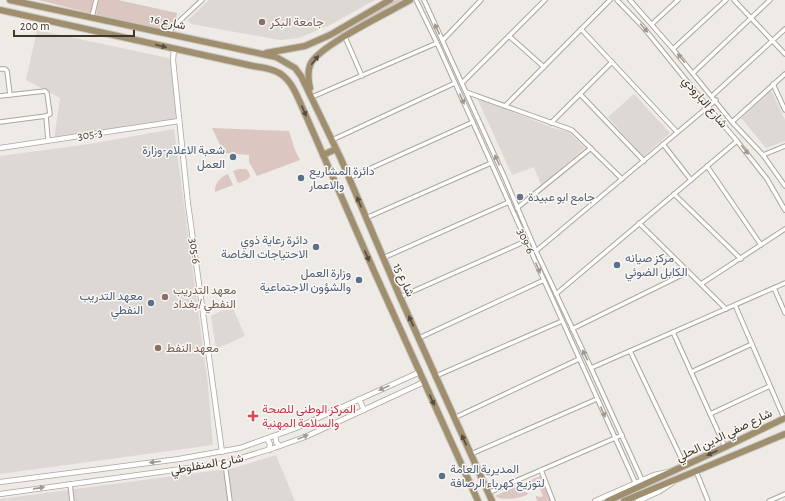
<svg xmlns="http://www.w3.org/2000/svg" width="785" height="501" viewBox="0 0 785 501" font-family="'Alegreya Sans',Vazirmatn,sans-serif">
  <rect width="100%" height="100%" fill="#eeeae6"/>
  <g fill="#ddd8d4">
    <path d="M209,0H375L328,26L299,38L280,40L191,24L188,20Z"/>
    <path d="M37,30L173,59L179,121L54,139L60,98L26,80Z"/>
    <path d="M771,90L785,120V141L766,148L741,118Z"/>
    <path d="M634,94L670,133L643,157L608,117Z"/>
    <path d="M477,98L553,128L569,132L585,148L541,185L534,167L512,175Z"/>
    <path d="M174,129L208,385L213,445L0,474V156L89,144Z"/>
    <path d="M232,306L245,336L216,349L211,316Z"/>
    <path d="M276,455L295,501H0V499L234,468Z"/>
  </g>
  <g fill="#dcc6c1">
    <path d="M39,0H93L91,11L89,13Z"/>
    <path d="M99,0H118L177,13L176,19L166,30L98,15L96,13Z"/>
    <path d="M395,0H404L341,36H336L340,31Z"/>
    <path d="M212,128L289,131L295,150L300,160L257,176L249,162V155L224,153Z"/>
    <path d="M239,169H246C255,178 247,180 238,183L233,171Z"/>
    <path d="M228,174L233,185L215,192C214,184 220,177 228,174Z"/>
    <path d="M540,476L551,501H537L536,498V496L541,497L543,496L538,485L534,483L523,488L525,492L528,493L527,495C517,499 502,501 495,496Z"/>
  </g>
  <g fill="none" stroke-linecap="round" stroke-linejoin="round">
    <defs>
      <g id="minor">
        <path d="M416,0L437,43L635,482"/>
        <path d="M424,0L504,176L536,251L591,368L642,480"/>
        <path d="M617,0L643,27L708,107L737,141L767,179L785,210"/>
        <path d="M630,0L673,49L732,122L763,155L785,186"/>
        <path d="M734,0L785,54"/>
        <path d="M92,17L96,0"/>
        <path d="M652,24L678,0"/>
        <path d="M581,29L677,132"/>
        <path d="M170,34L171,29L202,0"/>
        <path d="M509,36L544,67"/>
        <path d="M345,37L362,76"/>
        <path d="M443,40L481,0"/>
        <path d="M673,49L726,0"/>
        <path d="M0,69H5L7,71L10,95"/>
        <path d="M693,73L770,0"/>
        <path d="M462,83L545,0"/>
        <path d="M773,84L785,110"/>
        <path d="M466,92L572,130L622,179"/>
        <path d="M580,94L644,161"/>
        <path d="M0,96L45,91L47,93L50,114L46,116L0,122"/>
        <path d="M712,96L785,29"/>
        <path d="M312,97L437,43"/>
        <path d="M505,106L610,0"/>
        <path d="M46,116L48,140"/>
        <path d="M732,122L785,74"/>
        <path d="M551,123L612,62"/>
        <path d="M332,140L455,83"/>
        <path d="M663,144L691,180"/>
        <path d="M763,155L785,146"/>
        <path d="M707,166L761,245"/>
        <path d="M349,178L473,122"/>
        <path d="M674,194L741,259"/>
        <path d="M517,208L591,148"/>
        <path d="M366,218L491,163"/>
        <path d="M639,223L726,309"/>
        <path d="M536,251L716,100"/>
        <path d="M383,258L509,202"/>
        <path d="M701,284L785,229"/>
        <path d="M774,288L785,313"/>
        <path d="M556,294L737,141"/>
        <path d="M400,297L526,241"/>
        <path d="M735,305L784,418"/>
        <path d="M572,329L688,272"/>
        <path d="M673,332L725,447"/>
        <path d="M419,338L544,280"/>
        <path d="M630,351L685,466"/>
        <path d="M591,368L785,283"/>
        <path d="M691,372L752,344"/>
        <path d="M436,376L562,321"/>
        <path d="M710,414L770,386"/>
        <path d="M454,418L579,359"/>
        <path d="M471,454L597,399"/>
        <path d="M225,463L230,501"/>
        <path d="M541,470L553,501"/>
        <path d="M696,471L708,501"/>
        <path d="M70,484L72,501"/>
        <path d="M488,493L622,435"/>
        <path d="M769,501L785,494"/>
      </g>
      <g id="tertiary">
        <path d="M174,49L173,60L188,204L222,452"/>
        <path d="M0,148L179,121"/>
        <path d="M359,399L364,410"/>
        <path d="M276,436V442L280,446"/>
        <path d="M267,439L270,444L269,450"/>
        <path d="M0,482L179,459L240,448L296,428L420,372"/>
        <path d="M0,494L225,463L274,448L305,437L424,382"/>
        <path d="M595,501L654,475L669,472"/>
        <path d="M638,501L660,491L672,483"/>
      </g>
      <g id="primary">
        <path d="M10,0L276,57L295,68L301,76L341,159L400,297L492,501"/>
        <path d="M0,10L253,66C260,67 268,68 275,71C291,77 297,96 303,109L374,271L478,501"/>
        <path d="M266,53L305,46L330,35L390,0"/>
        <path d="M310,88C308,79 307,71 311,63C322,44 388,13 410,0"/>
        <path d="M323,155L336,149"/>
        <path d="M608,501L725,447L785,418"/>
        <path d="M624,501L785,434"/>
      </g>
    </defs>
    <use href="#minor" stroke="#aba69d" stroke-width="5.5"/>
    <use href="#tertiary" stroke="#aba69d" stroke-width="6"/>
    <use href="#primary" stroke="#c9c7c2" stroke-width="8"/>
    <use href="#minor" stroke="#fff" stroke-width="3.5"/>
    <use href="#tertiary" stroke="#fff" stroke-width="4.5"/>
    <use href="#primary" stroke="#9f8f6e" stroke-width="6"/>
  </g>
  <defs><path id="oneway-solid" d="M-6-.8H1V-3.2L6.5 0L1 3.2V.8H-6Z"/></defs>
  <g fill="#9e9a92">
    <use href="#oneway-solid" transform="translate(644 28) rotate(49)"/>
    <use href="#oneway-solid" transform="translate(437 29) rotate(-115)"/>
    <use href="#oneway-solid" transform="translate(681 58) rotate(-129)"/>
    <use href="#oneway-solid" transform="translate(462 99) rotate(66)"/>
    <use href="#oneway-solid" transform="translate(745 150) rotate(52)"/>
    <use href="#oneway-solid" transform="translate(497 160) rotate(-114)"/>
    <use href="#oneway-solid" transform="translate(538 268) rotate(66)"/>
    <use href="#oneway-solid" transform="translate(585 355) rotate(-116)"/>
    <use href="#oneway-solid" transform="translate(384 388) rotate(156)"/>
    <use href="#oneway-solid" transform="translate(603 412) rotate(66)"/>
    <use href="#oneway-solid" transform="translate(303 437) rotate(-22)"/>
    <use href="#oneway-solid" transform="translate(155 462) rotate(173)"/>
    <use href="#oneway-solid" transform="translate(39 488) rotate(-8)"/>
  </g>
  <g fill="#564c38">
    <use href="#oneway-solid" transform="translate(161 46) rotate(14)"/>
    <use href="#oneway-solid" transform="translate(315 60) rotate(-51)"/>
    <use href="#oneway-solid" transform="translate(304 111) rotate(66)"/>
    <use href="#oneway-solid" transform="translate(359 202) rotate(-113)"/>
    <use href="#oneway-solid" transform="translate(367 256) rotate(67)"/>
    <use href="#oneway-solid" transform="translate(411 321) rotate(-115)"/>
    <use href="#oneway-solid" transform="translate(432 400) rotate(66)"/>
    <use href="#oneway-solid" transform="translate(464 440) rotate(-115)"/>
    <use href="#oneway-solid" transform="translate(712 453) rotate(155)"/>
  </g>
  <g fill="#8d6e63" stroke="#faf8f6" stroke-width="1.5">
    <circle cx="262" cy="22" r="4"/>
    <circle cx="165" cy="297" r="4"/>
    <circle cx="158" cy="348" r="4"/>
  </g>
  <g fill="#5c6f8a" stroke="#faf8f6" stroke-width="1.5">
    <circle cx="233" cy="157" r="4"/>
    <circle cx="301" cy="178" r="4"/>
    <circle cx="316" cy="247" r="4"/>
    <circle cx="617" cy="265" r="4"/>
    <circle cx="359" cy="280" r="4"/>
    <circle cx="151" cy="303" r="4"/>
    <circle cx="442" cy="476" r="4"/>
  </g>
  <circle fill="#6b7280" stroke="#faf8f6" stroke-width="1.5" cx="520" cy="197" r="4"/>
  <path fill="#e0444e" stroke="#faf8f6" stroke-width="1.5" d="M251 410h4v4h4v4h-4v4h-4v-4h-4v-4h4z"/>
  <g text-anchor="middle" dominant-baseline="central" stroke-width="3" stroke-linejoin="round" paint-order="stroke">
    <g font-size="12" fill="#3e3626" stroke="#faf8f6">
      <text transform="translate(168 22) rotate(12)">شارع 16</text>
      <text transform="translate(705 102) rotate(50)">شارع البارودي</text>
      <text transform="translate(90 134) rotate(-9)">305-3</text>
      <text transform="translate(526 241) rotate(66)">309-6</text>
      <text transform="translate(195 251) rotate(82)">305-6</text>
      <text transform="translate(404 280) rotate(66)">شارع 15</text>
      <text transform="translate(724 435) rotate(-26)">شارع صفي الدين الحلي</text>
      <text transform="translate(207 464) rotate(-10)">شارع المنفلوطي</text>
    </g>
    <g font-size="12" fill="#785e54" stroke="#faf8f6" text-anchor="start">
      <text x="270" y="22">جامعة البكر</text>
      <text x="173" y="290">معهد التدريب<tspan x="173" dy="14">النفطي /بغداد</tspan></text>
      <text x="166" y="348">معهد النفط</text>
    </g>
    <g font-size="12" fill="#4e5e75" stroke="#faf8f6" text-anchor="end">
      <text x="225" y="150">شعبة الاعلام-وزارة<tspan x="225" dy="14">العمل</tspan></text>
      <text x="309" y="171" text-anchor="start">دائرة المشاريع<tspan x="309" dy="14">والاعمار</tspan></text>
      <text x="308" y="240">دائرة رعاية ذوي<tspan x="308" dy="14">الاحتياجات الخاصة</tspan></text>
      <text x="625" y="258" text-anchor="start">مركز صيانه<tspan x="625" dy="14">الكابل الضوئي</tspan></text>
      <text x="351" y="273">وزارة العمل<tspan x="351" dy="14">والشؤون الاجتماعية</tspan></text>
      <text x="143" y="296">معهد التدريب<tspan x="143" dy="14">النفطي</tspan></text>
      <text x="450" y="469" text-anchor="start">المديرية العامة<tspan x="450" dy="14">لتوزيع كهرباء الرصافة</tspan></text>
    </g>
    <g font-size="12" fill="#5b616d" stroke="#faf8f6" text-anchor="start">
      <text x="528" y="197">جامع ابو عبيدة</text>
    </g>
    <g font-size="12" fill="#be3a42" stroke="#faf8f6" text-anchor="start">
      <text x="262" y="409">المركز الوطني للصحة<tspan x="262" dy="14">والسلامة المهنية</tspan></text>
    </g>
  </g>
  <path d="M14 30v6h120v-6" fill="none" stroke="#3e3626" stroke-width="2"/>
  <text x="20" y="30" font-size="12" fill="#3e3626" stroke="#faf8f6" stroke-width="3" paint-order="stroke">200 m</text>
</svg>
